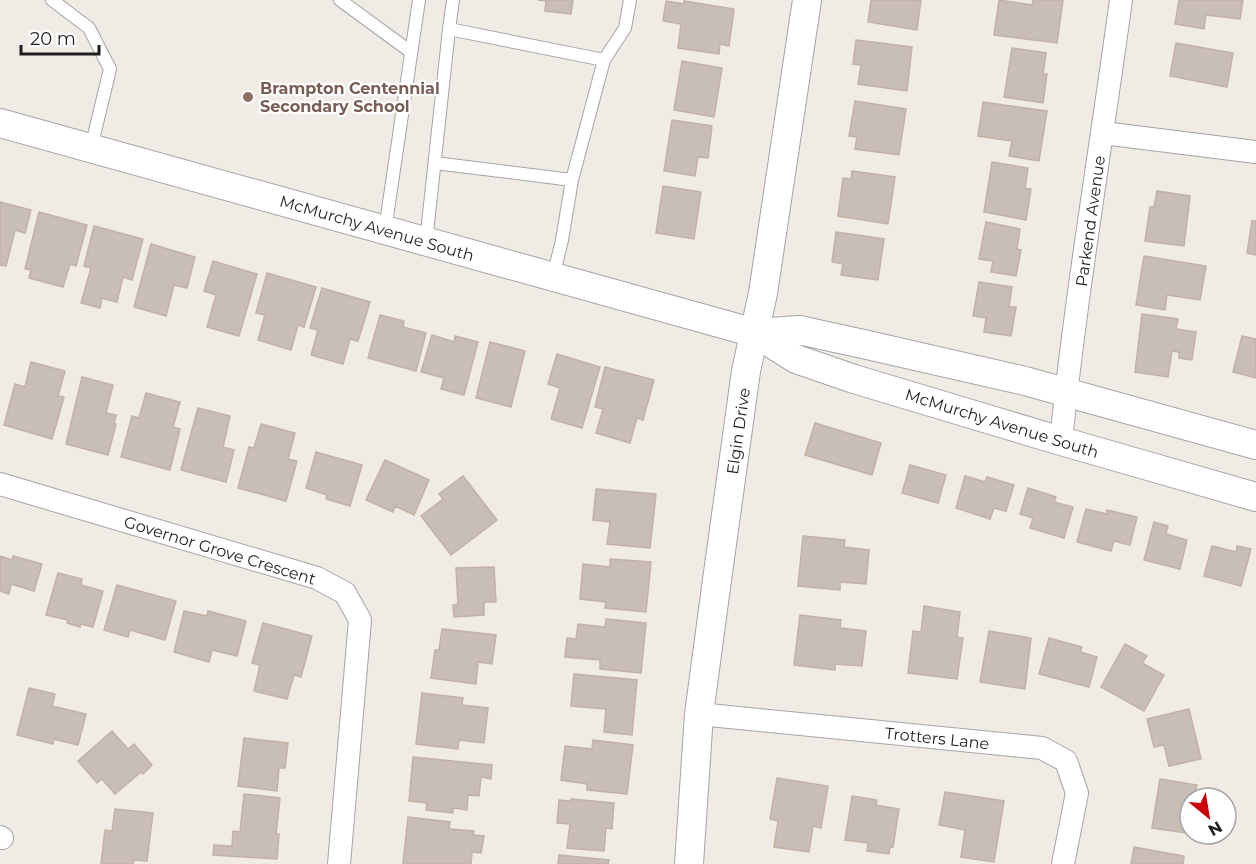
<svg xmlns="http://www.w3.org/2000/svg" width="1256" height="864" font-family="Montserrat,sans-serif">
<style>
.building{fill:#c8bdb7;stroke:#c2b1a5;stroke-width:1.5}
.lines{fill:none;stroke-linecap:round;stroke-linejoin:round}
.service-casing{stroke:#a5a5a5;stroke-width:14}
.minor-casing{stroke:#a5a5a5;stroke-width:24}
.tertiary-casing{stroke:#a5a5a5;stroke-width:30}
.service{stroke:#fff;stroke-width:12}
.minor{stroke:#fff;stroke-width:22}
.tertiary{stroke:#fff;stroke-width:28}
.education-dot{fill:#8d6e63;stroke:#fff;stroke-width:2}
.labels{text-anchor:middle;stroke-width:4.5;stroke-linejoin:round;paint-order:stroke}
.education-label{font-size:16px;font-weight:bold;fill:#785e54;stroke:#fff;text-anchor:start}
.street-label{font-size:16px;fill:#1e1e1e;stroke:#fff}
</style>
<rect width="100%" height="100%" fill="#f0ebe4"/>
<path class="building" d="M538,0H573L571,14L545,11L546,1Z
M871,0H921L917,30L868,22Z
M999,0L1032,5L1033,0H1063L1057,43L994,35Z
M1179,0H1243L1240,19L1206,15L1204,29L1175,24Z
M666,1L684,4V1L734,9L729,46L720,44L719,54L678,48L681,24L663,21Z
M856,40L912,47L907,91L858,84L861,65L853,64Z
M1176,43L1233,53L1227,87L1170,76Z
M1012,48L1046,53L1043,74H1047L1043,103L1004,97Z
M682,61L722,68L714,117L674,110Z
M855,101L906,109L899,155L855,149L857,137L849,136Z
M983,102L1047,111L1039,161L1009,156L1012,141L978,136Z
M672,120L712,126L708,158L698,157L695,176L664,171Z
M992,162L1028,168L1025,188L1031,189L1026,220L984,212Z
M852,171L895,177L888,224L838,216L843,178L851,179Z
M663,186L701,192L694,239L656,233Z
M1157,191L1190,196L1184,246L1145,241L1150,207H1154Z
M0,202L31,210L25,233L15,230L6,266L0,265Z
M39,212L87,225L76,266L70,264L63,287L29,278L31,270L25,269Z
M1252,221H1256V255L1247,253Z
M986,222L1020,229L1017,249L1021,250L1016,276L991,272L993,261L979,259Z
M94,226L143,239L132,280L123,277L117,302L102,298L100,308L81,303L91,268L84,266Z
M836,232L884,239L878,280L841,275L843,264L832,262Z
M151,244L195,257L187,288L174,285L166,316L134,307Z
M1144,256L1206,266L1200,300L1167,295L1165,310L1136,305Z
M213,261L257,274L239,336L207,327L216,295L204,291Z
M267,273L316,287L304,327L298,325L291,350L258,340L265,315L256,313Z
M979,282L1012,287L1009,307H1016L1011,336L984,332L986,318L973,316Z
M322,288L370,302L358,341L350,339L343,364L311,355L318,330L310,328Z
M1142,314L1178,319L1176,329L1196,332L1192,360L1179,358V352L1172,351L1168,377L1135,372Z
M380,315L404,321L403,327L426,333L416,371L368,358Z
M432,335L454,342L455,336L478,342L464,395L441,389L444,378L421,372Z
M1242,336L1256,339V378L1233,372Z
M490,342L525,351L511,407L476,398Z
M557,354L600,367L582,428L551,419L560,388L548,384Z
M31,362L65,371L58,396L64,397L52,439L4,425L15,384L25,387Z
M605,367L654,380L643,420L637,418L630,443L596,433L603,409L595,407Z
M82,377L113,385L106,413L116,415L114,424H116L108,455L66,444Z
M146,393L180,402L173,427L180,429L170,470L121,457L132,416L139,418Z
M198,408L230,416L223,447L234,450L226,482L181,470Z
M815,423L881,443L872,475L805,455Z
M261,424L295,433L288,459L297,461L286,501L238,488L249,447L254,448Z
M316,452L362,465L350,506L326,499L327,495L306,488Z
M385,460L429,480L414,515L395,506L393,512L366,500Z
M910,465L946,475L938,503L902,493Z
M463,476L497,520L451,555L421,516L443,499L439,494Z
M965,476L985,482L987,477L1014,485L1006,511L994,508L990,519L956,508Z
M1028,488L1056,497L1054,502L1073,507L1064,538L1030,528L1033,518L1020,514Z
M596,489L656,494L650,548L607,544L610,522L593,520Z
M1086,509L1107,514V510L1137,517L1130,545L1114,541L1111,551L1077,542Z
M1154,522L1168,526L1166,534L1187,540L1180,569L1144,560Z
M803,536L845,540L844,547L869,550L866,584L840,582V590L798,586Z
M1212,546L1236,552L1237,546L1251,549L1241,586L1204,576Z
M0,556L12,560L13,556L42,564L34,591L11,584L9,594L0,591Z
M610,559L651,562L646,612L605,608L606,602L580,599L583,564L610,567Z
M494,567L496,602H484V615L454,617L453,605L458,604L456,568Z
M58,573L82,579L81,585L103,591L93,627L81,624L80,627L67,623L68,620L46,615Z
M117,585L176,601L165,640L130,630L128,637L104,630Z
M924,606L960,612L957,637L963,638L957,679L908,673L913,631L921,632Z
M184,611L207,616L208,611L246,621L237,656L212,650L209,662L174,652Z
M800,615L841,620L840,628L866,631L862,666L835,664V670L794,665Z
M606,619L646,623L641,673L600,669V660L565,657L567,638L576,639L578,624L605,627Z
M263,623L312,636L301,677L294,675L287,699L254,691L260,665L252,663Z
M442,629L496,635L492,664L478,662L476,684L431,678L435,650H439Z
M989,631L1031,638L1025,689L980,682Z
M1049,638L1082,647L1080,652L1097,657L1089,687L1039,674Z
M1125,644L1147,656L1142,663L1164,675L1144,711L1101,687Z
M574,674L637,680L632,735L604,732L606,709L571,706Z
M29,688L55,694L52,706L86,714L78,745L54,739L53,744L17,735Z
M422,693L463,698L462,705L488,708L484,743L459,740L458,749L416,744Z
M1189,709L1201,759L1169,766L1164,745L1154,747L1147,719Z
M112,731L128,749L134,744L152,765L143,774L141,772L115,794L102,779L97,783L78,761Z
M244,738L288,743L285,768H279L277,791L238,786Z
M593,740L633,745L627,794L587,790V784L561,780L565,746L592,749Z
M413,757L492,765L491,779L481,777L479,796L468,795L467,810L453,808V813L426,810L427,803L409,801Z
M777,778L828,786L821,828L813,826L809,852L774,847L778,821L770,819Z
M1160,779L1197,785L1194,798H1190V831L1186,830V833L1152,828Z
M945,792L1004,801L994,862L961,857L965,830L939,825Z
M244,794L280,798L276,834H279L277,859L213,855L214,845L232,846L233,831L240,832Z
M852,796L877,800L876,805L899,809L893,847H890L889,854L867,851L868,843L845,840Z
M571,799L614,803L612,829L606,828L604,851L567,848L570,824L557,823L559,800L571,801Z
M115,809L153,813L147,861L134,860L133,864H101L105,830L112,831Z
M408,817L450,822L449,829L474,831L473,835L484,836L481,853L472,852L471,864H403Z
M1134,847L1184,856L1183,864H1131Z
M559,855L609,860L608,864H558Z"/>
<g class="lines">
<g class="service-casing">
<path id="service" d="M52,0L89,28L110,69L91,148
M340,0L411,52
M449,29L453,0
M604,60L625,28L630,0
M435,163L572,180L562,240L553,277
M385,230L419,0
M426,242L449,29L604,60L572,180"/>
</g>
<g class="minor-casing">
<path id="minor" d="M1103,133L1256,152
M1061,441C1076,294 1101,147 1121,0
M0,484L317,578L345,593L360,620L339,864
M699,714L1042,748L1066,761L1077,793L1063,864
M0,837L2,838"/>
</g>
<g class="tertiary-casing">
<path id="tertiary" d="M0,123L755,333L799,330L863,344L1025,381L1256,445
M755,333L796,359L854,379L1061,441L1256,497
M689,864L699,714L717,580L746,371L763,293L807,0"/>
</g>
<use href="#service" class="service"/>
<use href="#minor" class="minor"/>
<use href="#tertiary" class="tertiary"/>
</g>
<circle class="education-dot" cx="248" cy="97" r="6"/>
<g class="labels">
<g class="education-label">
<text x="260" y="94">Brampton Centennial<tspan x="260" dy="18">Secondary School</tspan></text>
</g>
<g class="street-label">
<text transform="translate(1090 221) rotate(-82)" y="6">Parkend Avenue</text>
<text transform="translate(377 228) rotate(16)" y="6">McMurchy Avenue South</text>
<text transform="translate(1002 423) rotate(17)" y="6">McMurchy Avenue South</text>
<text transform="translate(738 431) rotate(-82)" y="6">Elgin Drive</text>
<text transform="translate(220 550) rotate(17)" y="6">Governor Grove Crescent</text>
<text transform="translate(937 738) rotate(6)" y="6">Trotters Lane</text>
</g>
</g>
<g transform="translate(1208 816) rotate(150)"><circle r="28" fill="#ffffff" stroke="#a5a5a5" stroke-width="1.5"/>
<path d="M0-4.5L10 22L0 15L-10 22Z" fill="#cc0009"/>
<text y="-9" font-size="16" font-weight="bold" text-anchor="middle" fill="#1e1e1e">N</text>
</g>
<path d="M21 45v9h78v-9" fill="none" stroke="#1e1e1e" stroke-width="3"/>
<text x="30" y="45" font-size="18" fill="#1e1e1e" stroke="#ffffff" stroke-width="4.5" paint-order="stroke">20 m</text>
</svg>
